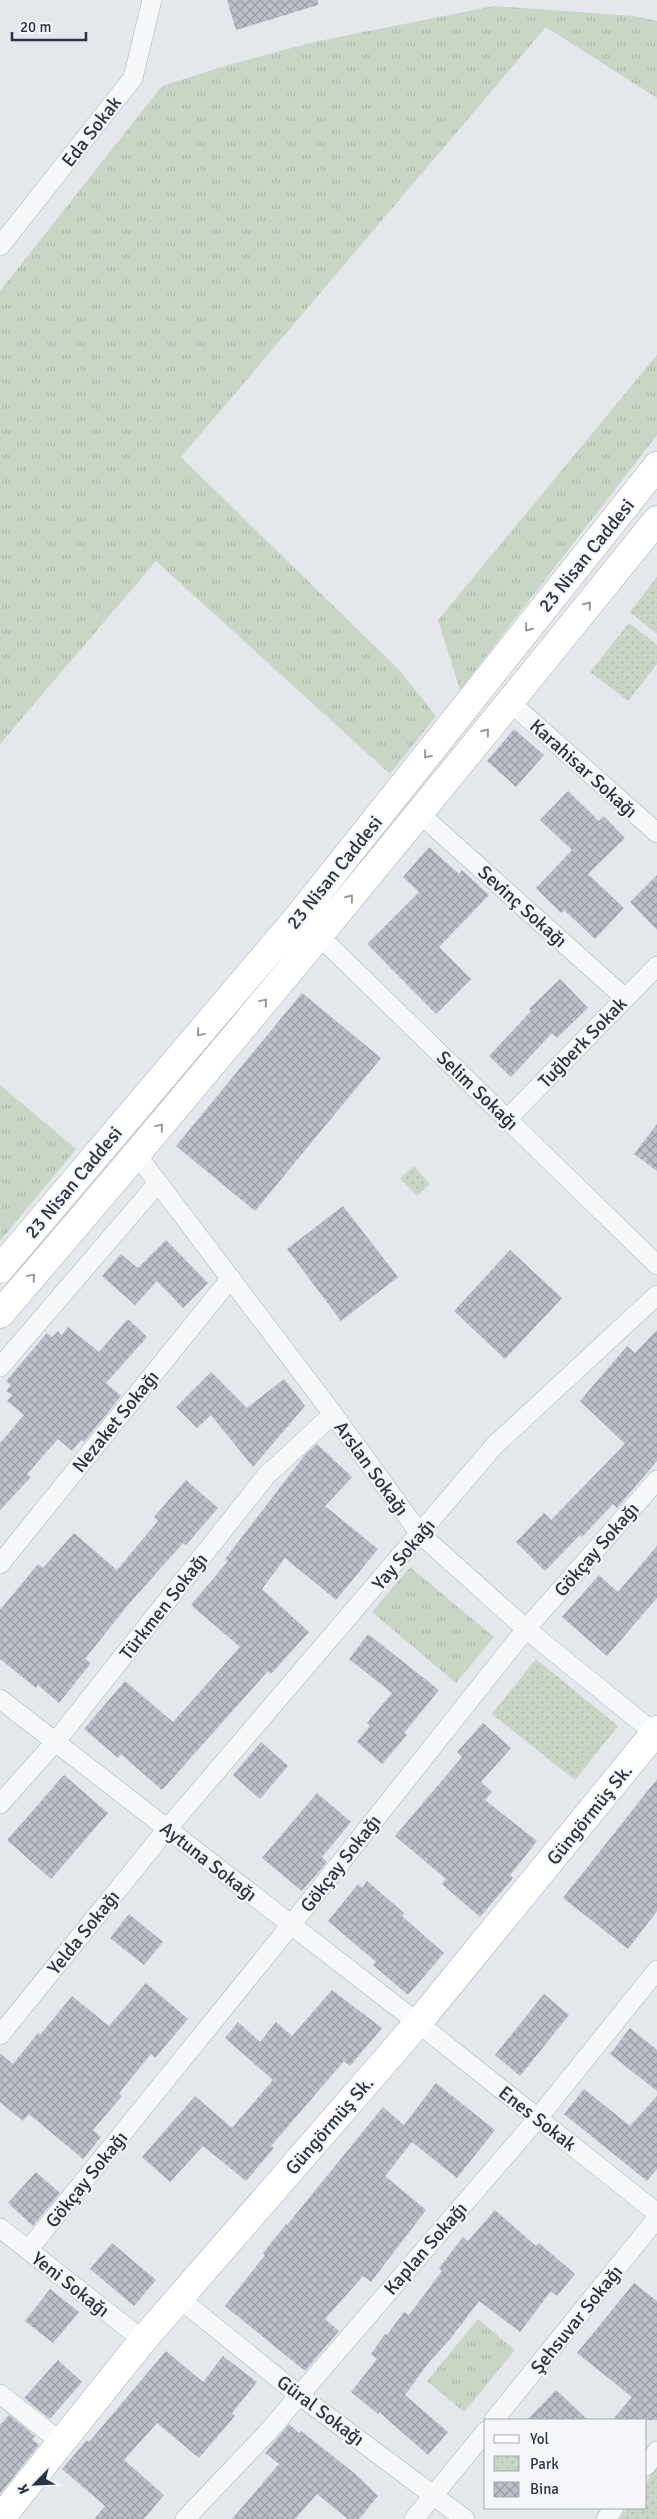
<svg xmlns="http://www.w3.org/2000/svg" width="657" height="2519" font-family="Signika,sans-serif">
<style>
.grass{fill:url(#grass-tufts)}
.park{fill:url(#park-dots)}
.building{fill:url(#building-cross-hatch)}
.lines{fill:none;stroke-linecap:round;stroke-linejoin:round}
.street-casing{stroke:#a9aeb7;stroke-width:20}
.secondary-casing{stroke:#a9aeb7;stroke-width:29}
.street{stroke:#f7f8fa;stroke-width:19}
.secondary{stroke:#fff;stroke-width:28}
.oneway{stroke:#959aa2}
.labels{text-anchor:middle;stroke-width:4.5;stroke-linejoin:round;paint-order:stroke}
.street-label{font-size:19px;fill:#2b3445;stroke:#f4f6f9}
</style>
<defs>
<pattern id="grass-tufts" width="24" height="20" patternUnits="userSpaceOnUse" patternTransform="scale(1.25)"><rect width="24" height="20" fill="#c9d6c5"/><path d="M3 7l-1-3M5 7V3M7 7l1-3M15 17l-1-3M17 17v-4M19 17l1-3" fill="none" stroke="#adb8ab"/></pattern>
<pattern id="park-dots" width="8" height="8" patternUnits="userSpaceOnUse" patternTransform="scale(1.25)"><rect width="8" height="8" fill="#c9d6c5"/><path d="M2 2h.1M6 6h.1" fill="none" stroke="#adb8ab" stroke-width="1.8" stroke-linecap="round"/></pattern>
<pattern id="building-cross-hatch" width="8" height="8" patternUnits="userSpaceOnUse" patternTransform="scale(1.25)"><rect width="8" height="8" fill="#bbc0ca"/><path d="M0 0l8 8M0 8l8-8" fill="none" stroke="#989da6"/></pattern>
</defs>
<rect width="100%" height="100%" fill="#e4e7ec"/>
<path class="grass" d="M494,6L634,16L657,21V98L546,27L181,457L400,671L436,716L390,774L156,561L0,744V291L162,86L228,65L314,42Z
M657,355V435L460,690L438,620Z
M0,1085L76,1149L0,1241Z
M410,1567L494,1637L456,1683L372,1612Z
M478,2319L515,2350L464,2412L427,2381Z"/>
<path class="park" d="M657,577V634L630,612Z
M629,623L657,645V664L628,701L590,672Z
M414,1166L430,1184L417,1196L400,1178Z
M536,1659L618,1726L575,1780L492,1714Z
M657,2466V2519H619L627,2508H646V2482Z"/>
<path class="building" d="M227,0H318V5L236,30Z
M514,729L544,755L516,787L487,761Z
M568,791L599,821L604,816L625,838L588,874L624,908L595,939L564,910L561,913L536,888L572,850L540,820Z
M429,847L459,874L462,870L489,895L439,947L471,979L436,1014L367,944L419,892L403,877Z
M657,875V930L630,902Z
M560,979L588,1008L557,1038L552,1033L511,1077L489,1056L531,1011L529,1009Z
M302,993L381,1058L255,1211L176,1146Z
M657,1124V1171L634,1154Z
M343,1206L398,1277L341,1321L287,1249Z
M166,1240L208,1283L183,1308L157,1281L135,1305L102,1276L121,1254L138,1268Z
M510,1250L562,1298L505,1359L454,1311Z
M128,1319L147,1337L106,1383L121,1396L84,1442L81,1440L72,1451L58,1439L27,1474L31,1477L0,1510V1443L24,1415L7,1401L12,1395L6,1391L11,1385L6,1381L47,1333L52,1337L58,1331L62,1335L68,1327L99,1352Z
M657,1330V1461L617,1508L613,1504L582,1537L580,1535L545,1571L516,1542L544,1513L551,1520L625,1444L580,1401L627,1346L635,1353Z
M211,1372L247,1408L284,1379L305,1406L253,1467L211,1415L197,1428L176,1407Z
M317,1444L352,1477L325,1506L378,1549L336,1600L285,1558L262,1589L309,1632L271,1674L268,1671L162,1790L121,1754L118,1758L84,1729L125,1681L173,1722L240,1647L191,1605L228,1561L225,1559L305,1455Z
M186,1480L218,1508L186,1545L183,1543L127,1606L85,1659L91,1663L59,1703L38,1685L36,1688L0,1659V1610L38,1564L43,1568L74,1533L117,1570L158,1521L154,1517Z
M657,1546V1598L607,1656L562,1617L599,1575L618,1592Z
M368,1634L439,1690L404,1733L407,1735L382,1764L357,1742L370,1726L367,1723L392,1693L349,1659Z
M483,1723L511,1748L481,1782L492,1792L485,1800L537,1841L510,1875L513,1878L480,1917L442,1884L446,1879L395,1836L462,1757L457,1752Z
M261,1742L288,1766L260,1799L233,1775Z
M64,1775L108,1813L51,1879L7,1840Z
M657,1779V1911L628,1949L563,1898Z
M317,1793L351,1822L322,1857L327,1862L302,1891L262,1858Z
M367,1881L404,1913L402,1916L444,1953L408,1995L373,1965L376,1962L328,1921L358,1884L362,1888Z
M129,1914L163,1942L144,1965L110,1938Z
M146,1983L188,2019L155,2058L151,2054L119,2093L122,2096L93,2130L101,2137L83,2159L29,2114L23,2121L0,2102V2053L13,2064L38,2033L40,2035L72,1996L109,2026Z
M332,1990L382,2028L350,2066L344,2061L271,2146L274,2148L246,2181L203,2146L170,2182L142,2157L195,2096L232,2128L273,2080L225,2038L238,2022L260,2042L276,2022L292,2036Z
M544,1994L569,2015L520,2076L495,2055Z
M630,2028L657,2050V2091L610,2054Z
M436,2083L495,2130L457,2178L412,2142L385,2176L426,2210L371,2282L363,2276L325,2319L339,2331L305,2371L225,2306L265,2255L263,2253L286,2224L287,2225L383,2107L404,2125Z
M584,2089L630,2126L657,2096V2169L647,2181L564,2114Z
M36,2172L60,2193L33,2226L8,2203Z
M495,2210L536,2246L539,2243L575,2274L557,2296L551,2291L520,2332L479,2301L451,2338L429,2362L405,2395L448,2432L428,2455L379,2412L378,2414L351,2392L377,2359L371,2354L385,2334L387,2335L404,2312L409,2315L442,2271L439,2268L463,2237L468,2241Z
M112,2243L156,2280L134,2306L90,2269Z
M634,2283L657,2301V2420H612L632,2397L577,2353Z
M50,2289L79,2312L53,2343L25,2321Z
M166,2351L203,2382L223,2356L257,2382L232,2413L235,2416L199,2458L157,2423L124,2460L164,2495L144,2519H94L105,2506L62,2469L87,2440L89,2442Z
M58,2360L82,2382L50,2419L24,2398Z
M556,2390L588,2420H527Z
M9,2415L35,2436L32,2439L39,2445L0,2494V2425Z
M289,2424L299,2433L301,2431L353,2472L378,2496L359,2519H348L317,2494L295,2519H232L279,2464L265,2453Z"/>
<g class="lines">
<g class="street-casing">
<path id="street" d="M0,246L133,78L152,0
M510,702L657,833
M420,814L625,998
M310,927L657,1265
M507,1119L657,966
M137,1155L333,1414L420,1534L526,1629L657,1735
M0,1367L158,1183
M0,1564L231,1278
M0,1699L418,2023L657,2213
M0,1804L56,1741L266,1476L333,1414
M0,2035L167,1829L495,1445L657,1295
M0,2228L143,2340
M28,2250L291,1925L526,1629L657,1480
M180,2299L299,2395L465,2519
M0,2394L62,2443
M494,2420L657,2218
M646,2466L657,2451
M185,2519L266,2434L538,2118L657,1970
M414,2519L486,2431
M606,2519L614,2508"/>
</g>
<g class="secondary-casing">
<path id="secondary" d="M0,1269L299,916L657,466
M0,1314C224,1054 441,788 657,520
M0,2519L143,2340L418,2023L657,1730"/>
</g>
<use href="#street" class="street"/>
<use href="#secondary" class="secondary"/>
</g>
<defs><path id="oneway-chevron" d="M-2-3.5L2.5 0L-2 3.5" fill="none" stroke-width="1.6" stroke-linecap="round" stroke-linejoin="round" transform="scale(1.25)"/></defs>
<g class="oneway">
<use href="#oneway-chevron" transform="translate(588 605) rotate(-51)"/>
<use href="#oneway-chevron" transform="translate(528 628) rotate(129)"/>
<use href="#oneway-chevron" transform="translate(486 732) rotate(-51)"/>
<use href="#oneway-chevron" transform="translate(427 755) rotate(129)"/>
<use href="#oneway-chevron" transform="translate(350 898) rotate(-51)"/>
<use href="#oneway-chevron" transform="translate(264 1002) rotate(-50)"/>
<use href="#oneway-chevron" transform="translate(200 1033) rotate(130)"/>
<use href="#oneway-chevron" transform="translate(160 1127) rotate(-50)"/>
<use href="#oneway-chevron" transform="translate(32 1277) rotate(-49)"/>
</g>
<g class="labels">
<g class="street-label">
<text transform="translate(91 131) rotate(-52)" y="7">Eda Sokak</text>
<text transform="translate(586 555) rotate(-51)" y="7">23 Nisan Caddesi</text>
<text transform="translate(584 768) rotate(42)" y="7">Karahisar Sokağı</text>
<text transform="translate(334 872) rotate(-51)" y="7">23 Nisan Caddesi</text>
<text transform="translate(523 906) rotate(42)" y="7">Sevinç Sokağı</text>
<text transform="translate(582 1042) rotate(-46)" y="7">Tuğberk Sokak</text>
<text transform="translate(478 1090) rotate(44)" y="7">Selim Sokağı</text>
<text transform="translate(73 1182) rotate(-50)" y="7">23 Nisan Caddesi</text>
<text transform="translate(115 1421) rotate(-51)" y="7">Nezaket Sokağı</text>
<text transform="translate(372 1468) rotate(54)" y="7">Arslan Sokağı</text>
<text transform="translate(596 1549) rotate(-49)" y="7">Gökçay Sokağı</text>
<text transform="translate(403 1554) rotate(-50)" y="7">Yay Sokağı</text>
<text transform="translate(163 1606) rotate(-52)" y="7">Türkmen Sokağı</text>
<text transform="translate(589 1814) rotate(-51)" y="7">Güngörmüş Sk.</text>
<text transform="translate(209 1861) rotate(38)" y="7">Aytuna Sokağı</text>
<text transform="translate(340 1863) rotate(-52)" y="7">Gökçay Sokağı</text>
<text transform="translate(83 1932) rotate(-51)" y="7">Yelda Sokağı</text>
<text transform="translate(538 2118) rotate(38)" y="7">Enes Sokak</text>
<text transform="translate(329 2125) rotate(-49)" y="7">Güngörmüş Sk.</text>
<text transform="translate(86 2179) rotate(-51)" y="7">Gökçay Sokağı</text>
<text transform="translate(425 2248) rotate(-49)" y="7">Kaplan Sokağı</text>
<text transform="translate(71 2284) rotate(38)" y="7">Yeni Sokağı</text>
<text transform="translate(576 2319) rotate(-51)" y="7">Şehsuvar Sokağı</text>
<text transform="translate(321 2410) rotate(37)" y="7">Güral Sokağı</text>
</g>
</g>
<rect x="484" y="2419" width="162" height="90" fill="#f4f6f9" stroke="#a4a8b1"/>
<rect x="494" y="2435" width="25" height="8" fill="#ffffff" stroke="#a4a8b1"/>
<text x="530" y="2444" font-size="15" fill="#2b3445">Yol</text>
<rect x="494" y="2456" width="25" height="15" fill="url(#park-dots)" stroke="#a4a8b1"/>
<text x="530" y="2469" font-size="15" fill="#2b3445">Park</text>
<rect x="494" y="2482" width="25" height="15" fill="url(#building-cross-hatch)" stroke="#a4a8b1"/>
<text x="530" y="2494" font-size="15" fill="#2b3445">Bina</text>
<g transform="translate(35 2484) rotate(246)" stroke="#f4f6f9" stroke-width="4" paint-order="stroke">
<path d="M0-4L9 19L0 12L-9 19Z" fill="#2b3445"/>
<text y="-8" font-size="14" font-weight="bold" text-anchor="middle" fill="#2b3445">K</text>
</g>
<path d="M12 32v8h74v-8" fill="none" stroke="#2b3445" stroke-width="2.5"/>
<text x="20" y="32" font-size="15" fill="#2b3445" stroke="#f4f6f9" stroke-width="4" paint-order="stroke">20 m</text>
</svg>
